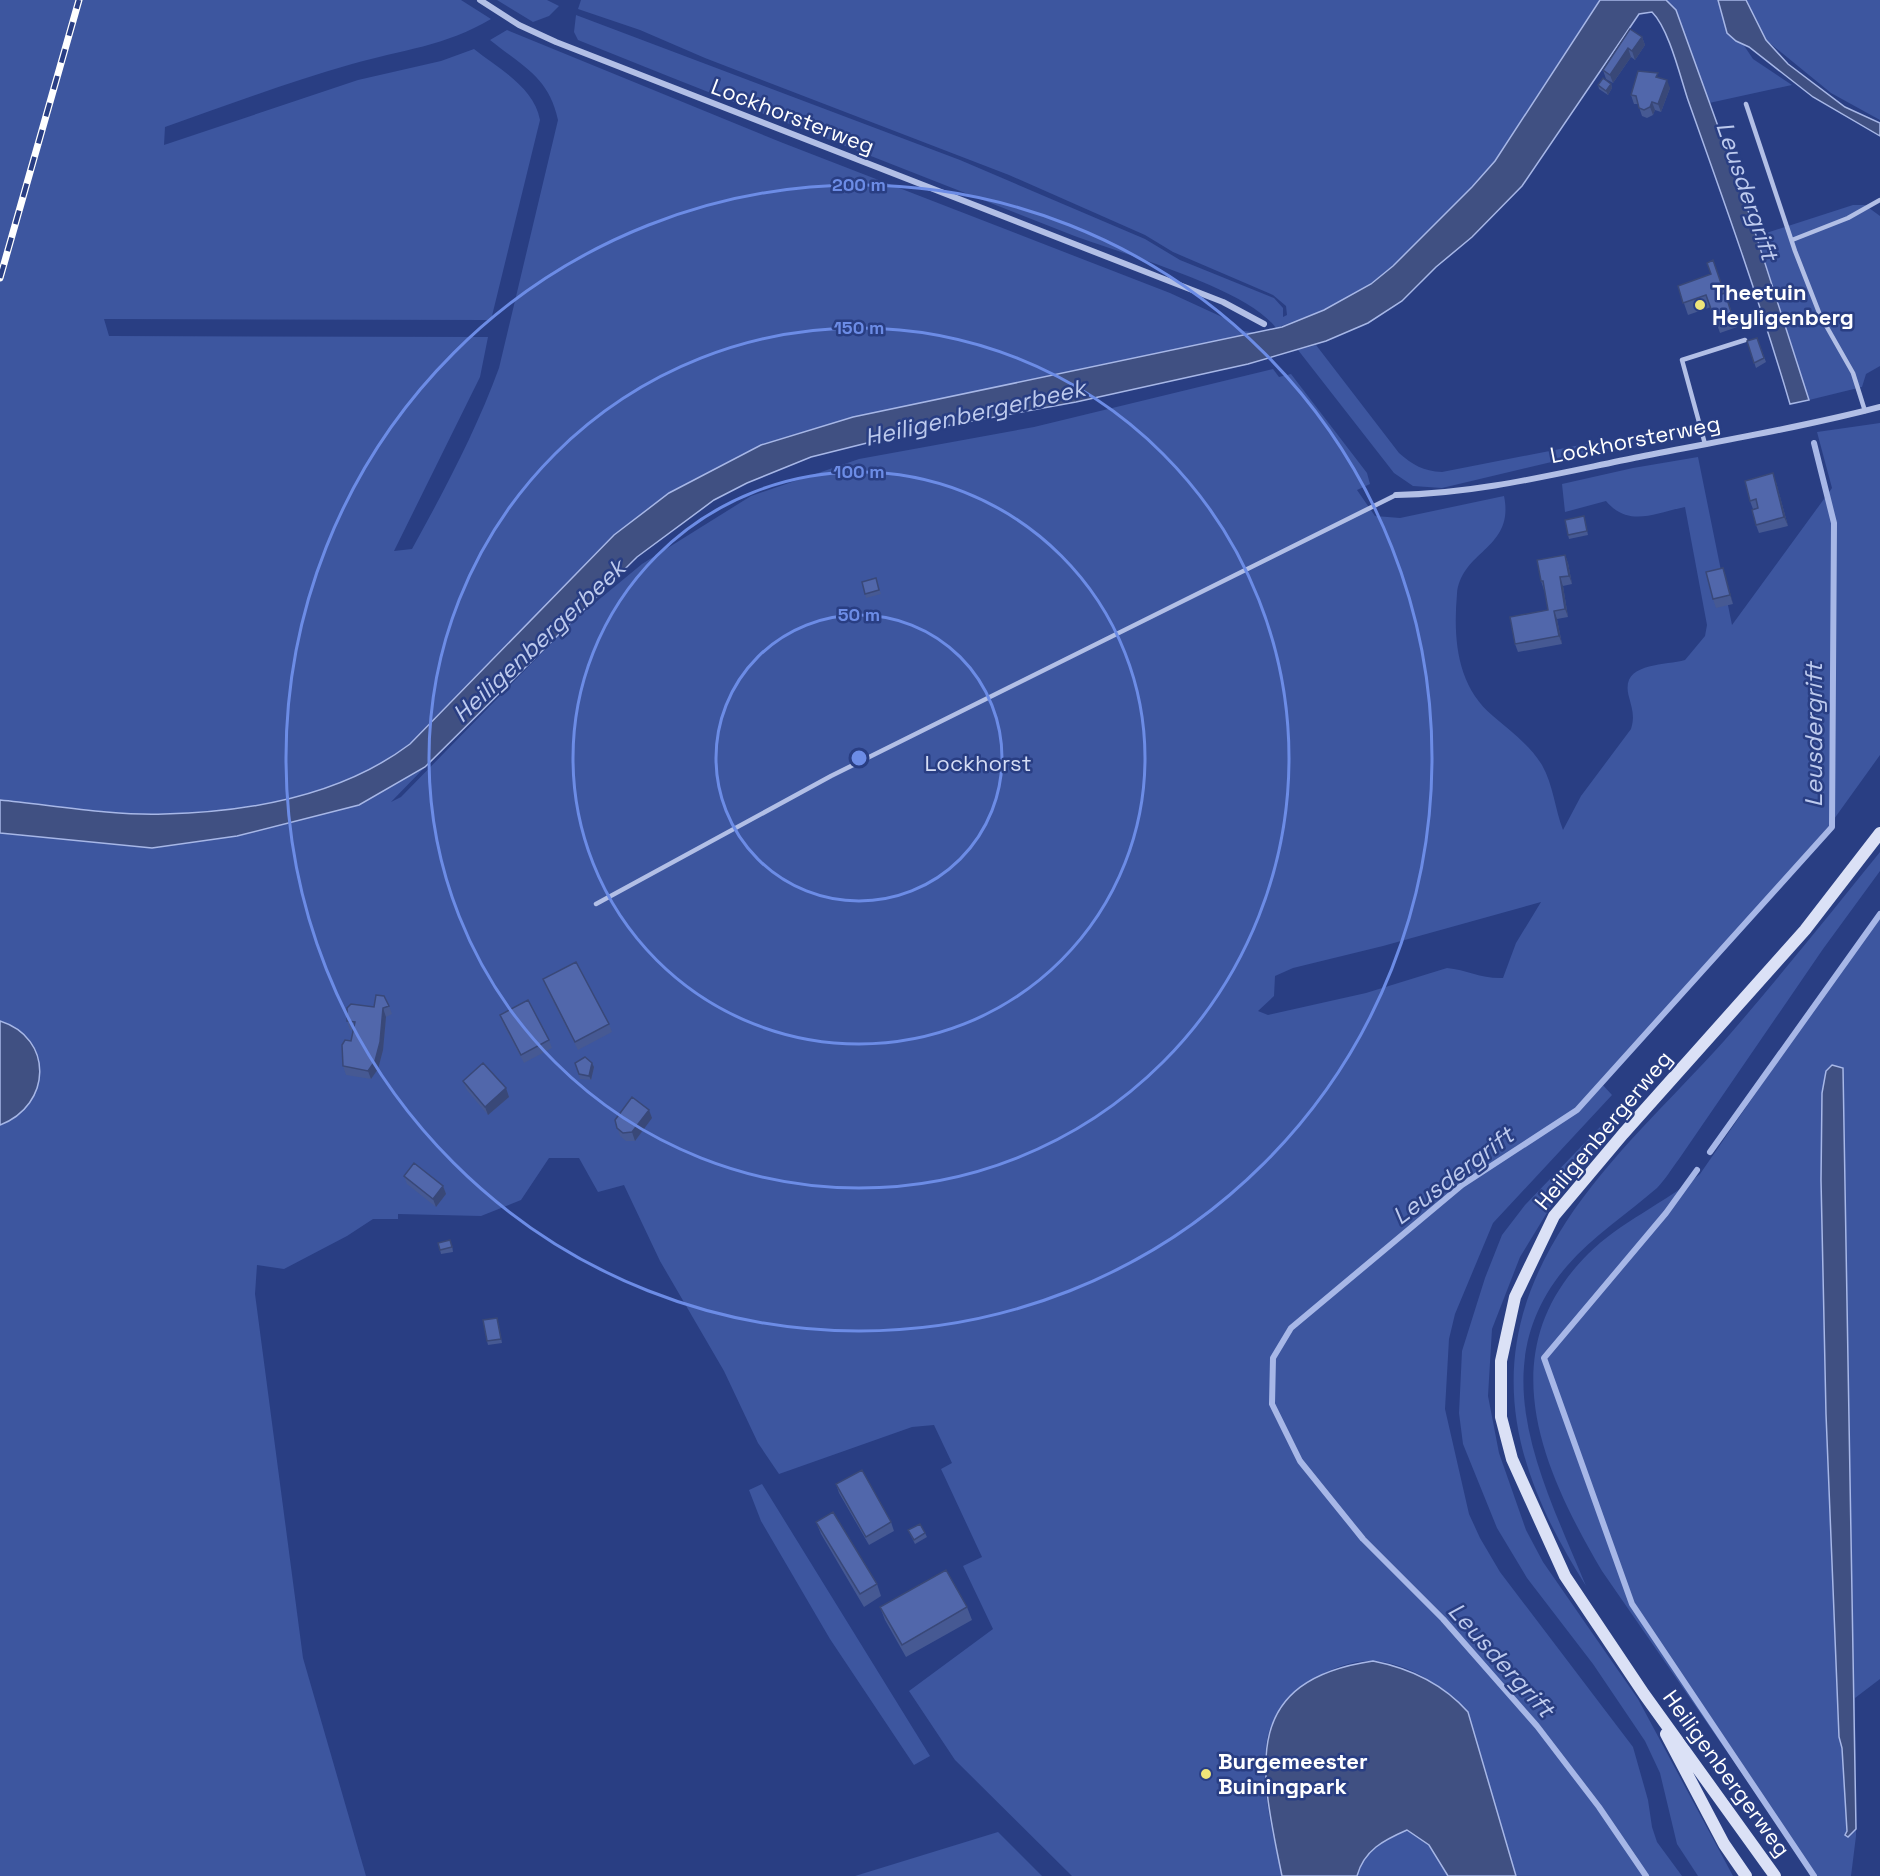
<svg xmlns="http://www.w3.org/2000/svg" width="1880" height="1876" font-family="'Space Grotesk',sans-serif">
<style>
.green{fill:#3d569f;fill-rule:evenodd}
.water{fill:#405082;stroke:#a7b7e7;stroke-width:1.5}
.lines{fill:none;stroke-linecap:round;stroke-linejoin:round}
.stream{stroke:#a7b7e7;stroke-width:6}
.service{stroke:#b2bfe6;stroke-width:4.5}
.minor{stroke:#b2bfe6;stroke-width:6}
.secondary{stroke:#dbe1f6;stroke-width:12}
.rail-casing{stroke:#fff;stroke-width:7}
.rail{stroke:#293e83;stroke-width:4.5;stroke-dasharray:14;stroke-linecap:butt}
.wall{fill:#465993}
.shaded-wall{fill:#394878}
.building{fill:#5167ab;stroke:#394878;stroke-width:1.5}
.ring{fill:none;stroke:#6c8ce6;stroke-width:3}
.poi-dot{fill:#eee479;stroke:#293e83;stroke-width:2}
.labels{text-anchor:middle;stroke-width:5;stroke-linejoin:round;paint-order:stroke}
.street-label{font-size:22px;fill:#fff;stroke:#293e83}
.poi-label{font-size:22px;font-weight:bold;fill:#fff;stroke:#293e83;text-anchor:start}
.park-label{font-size:22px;fill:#d5ddf5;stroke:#293e83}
.water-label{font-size:24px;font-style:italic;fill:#bdcaee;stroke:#293e83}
.centre{fill:#6c8ce6;stroke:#293e83;stroke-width:3}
.ring-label{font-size:18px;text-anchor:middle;font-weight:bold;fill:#6c8ce6;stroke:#293e83;stroke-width:5;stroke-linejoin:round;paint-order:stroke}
</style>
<rect width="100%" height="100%" fill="#293e83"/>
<path class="green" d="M0,0H461L491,19C446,46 401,50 352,64C289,82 227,105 165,127L164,145L358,80L441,61L474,49C499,69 534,87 540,120L491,320L104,319L109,336L488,337L480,377L394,551L412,549C444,491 476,431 499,368L558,120C549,77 522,66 490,40L507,30L783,143L1170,293L1233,322L1238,330L1257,333L853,417L761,445L669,493L614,535L410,744C341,796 249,812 164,814C114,816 51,805 0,800Z
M497,0H547L559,6L549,16L533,22Z
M581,0H1600L1495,161L1472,187L1393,266L1371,284L1324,310L1276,328C1247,288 1122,254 1072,235C907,170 742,106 578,40L574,32L576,15L960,160L1145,239L1180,260L1274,298L1283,308V317L1287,315L1286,306L1273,295L1173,252L1145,235L1009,175L705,58L640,30L578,9Z
M1666,0H1719L1723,14L1753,59L1792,85L1709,103L1676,10Z
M1746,0H1880V120L1831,93L1766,40Z
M1853,205H1865L1880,216V366L1866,374L1862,387L1809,400L1757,236Z
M1316,345L1399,453C1413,465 1423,471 1442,472L1606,440L1632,443L1442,488L1413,486L1394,473L1298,350Z
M1273,369L1279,377L1291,374L1367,473L1370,484L1357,490L1375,516L1400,518L1504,496C1515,549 1461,550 1457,594C1453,639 1457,686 1493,716C1510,731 1529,744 1542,765C1553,784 1555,809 1563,830L1581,796L1631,729C1635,716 1632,709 1629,697C1619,662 1664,666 1685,660L1705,636L1707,625L1685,507C1655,513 1629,528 1606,501L1565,512L1562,484L1633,468L1698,457L1732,625L1832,488L1817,432L1880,423V755L1829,826L1601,1083L1612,1095L1493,1223L1455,1314L1449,1339L1445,1409L1469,1514L1480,1538L1500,1572L1633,1747L1648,1800L1652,1827L1657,1842L1682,1876H1516L1468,1712C1445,1687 1407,1662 1373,1661C1329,1660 1274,1697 1267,1740C1259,1785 1273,1833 1282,1876H1072L955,1760L909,1691L993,1629L963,1566L982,1557L941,1469L952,1463L934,1425L912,1427L779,1474L758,1443L724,1371L660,1261L624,1185L598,1192L579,1158H549L521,1200L481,1216L398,1214V1219H373L347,1236L284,1269L257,1265L255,1294L303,1658L366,1876H0V833L182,844L237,836L359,805L425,767L391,802L401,797L573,621L642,564L751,496L859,459L1034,427ZM1541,902L1516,943L1503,978C1482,979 1467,970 1447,968L1366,993L1268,1015L1258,1011L1274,996L1275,976L1293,968L1383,946Z
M1880,852V871L1823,949L1679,1159C1672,1168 1665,1180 1657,1188C1627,1214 1593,1236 1567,1266C1480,1367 1543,1481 1586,1586C1508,1463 1481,1352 1566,1222C1610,1155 1671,1100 1724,1041C1778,979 1829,915 1880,852Z
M1880,913V1679L1855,1698L1856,1836L1851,1876H1813L1602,1571C1542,1469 1490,1352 1588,1254C1620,1222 1665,1203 1700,1174Z
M1625,1101L1629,1107L1565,1183L1520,1257L1492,1329L1488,1396L1499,1453L1526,1530L1543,1562L1638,1699L1733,1876H1698L1677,1844L1660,1773L1645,1741L1593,1664L1527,1578L1497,1528L1463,1444L1459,1413L1462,1351L1485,1278L1502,1235L1525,1205Z
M762,1484L930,1756L914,1765L830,1639L761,1521L749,1490Z
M1407,1830L1429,1845L1448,1876H1357C1364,1850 1384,1840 1407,1830Z
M998,1832L1042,1876H855Z"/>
<path class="water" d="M1600,0H1666L1676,10L1745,201L1809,400L1790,404C1760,302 1724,201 1688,100C1680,76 1669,29 1652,12L1639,14L1522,186L1472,237L1436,267L1402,301L1368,323L1326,341L1248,364L1076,402L907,433L811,457L747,483L714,500L637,557L425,767L359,805L237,836L152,848L0,833V800C51,805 114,816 164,814C249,812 341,796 410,744L614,535L669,493L761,445L853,417L1282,327L1324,310L1371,284L1393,266L1472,187L1495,161Z
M1718,0H1746L1766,40L1788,64L1845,107L1880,123V136L1813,97L1749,47L1736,41L1727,33Z
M0,1021C54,1038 52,1105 0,1125Z
M1832,1065L1843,1068L1856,1829L1848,1837L1845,1835L1847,1831L1842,1748L1839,1737L1826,1414L1821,1180L1822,1093L1826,1071Z
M1373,1661C1409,1668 1443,1684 1468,1712L1516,1876H1448L1429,1845L1407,1830C1384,1840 1364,1850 1357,1876H1282C1261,1773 1237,1681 1373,1661Z"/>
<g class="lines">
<path class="stream" d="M1710,1152L1880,914
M1697,1170L1666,1213L1544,1358L1632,1604L1814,1876
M1646,1876L1599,1807L1537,1726L1443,1619L1363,1539L1300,1461L1272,1404L1273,1358L1291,1328L1462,1185L1577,1110L1832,827L1834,523L1814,443"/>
<path class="service" d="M1746,104L1795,251L1820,315L1853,373L1865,411
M1792,240L1848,218L1880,200
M1705,444L1682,360L1745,340
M596,904L831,776L1396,495"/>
<path class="minor" d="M480,0L519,25L556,42L1223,302L1264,324
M1396,495C1477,494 1559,473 1639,457C1719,441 1800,428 1880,407"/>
<path class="secondary" d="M1666,1734L1724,1844L1746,1876
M1775,1876L1644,1694L1565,1576L1512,1459L1501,1417V1361L1515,1297L1554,1216L1623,1134L1805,930L1880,833"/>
<g class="rail-casing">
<path id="rail" d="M0,278L79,0"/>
</g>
<use href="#rail" class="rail"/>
</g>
<path class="wall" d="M1642,37L1645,45L1635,60L1631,57L1613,83L1606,79L1603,70Z
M1659,78L1670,88L1661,112L1655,110L1653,115L1647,118L1642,116L1638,104H1634L1631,95Z
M1611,84L1612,88L1608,95L1599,89L1598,85Z
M1713,260L1737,327L1720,333L1711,307L1688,315L1678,286L1711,274Z
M1757,338L1766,362L1756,368L1747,341Z
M1776,482L1788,526L1759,533L1756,525L1758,508L1753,509L1750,501Z
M1585,521L1588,535L1569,539L1568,535Z
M1565,555L1568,563L1572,584L1563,586L1568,617L1557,619L1562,644L1518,652L1515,644L1548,610L1545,590H1544L1541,581Z
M1723,568L1733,604L1716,608L1713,599Z
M876,578L881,594L866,598L865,594Z
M543,979L609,1024L612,1032L578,1050L546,988Z
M389,1006L392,1014L386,1017L383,1050L378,1069L371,1079L346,1075L343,1066L353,1030H350L347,1021L374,1007Z
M500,1015L549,1040L552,1048L524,1063L503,1024Z
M575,1063H592L594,1067L591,1080L580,1079Z
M463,1081L506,1088L509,1097L488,1115L466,1089Z
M652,1118L635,1141H626L620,1136L615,1120Z
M404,1176L443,1186L446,1194L436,1207L407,1184Z
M452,1245L453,1252L441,1254L440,1250Z
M498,1322L502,1343L488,1345L487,1341Z
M836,1484L891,1522L894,1531L869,1545L839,1493Z
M816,1522L877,1584L881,1596L864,1607L821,1534Z
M908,1530L925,1533L927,1537L915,1544Z
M880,1607H967L972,1620L906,1657L885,1620Z"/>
<path class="shaded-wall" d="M1642,37L1645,45L1635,60L1632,51Z
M1628,48L1631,57L1613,83L1610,75Z
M1667,80L1670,88L1661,112L1658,104Z
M1611,84L1612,88L1608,95L1606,91Z
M1652,102L1655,110L1653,115L1650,107Z
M1773,473L1776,482L1788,526L1784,517Z
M1565,555L1568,563L1572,584L1569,576Z
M1723,568L1726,576L1733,604L1730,595Z
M1560,577L1563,586L1568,617L1565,609Z
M1554,611L1557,619L1562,644L1559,636Z
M383,1008L386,1017L383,1050L378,1069L371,1079L368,1071Z
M592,1063L594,1067L591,1080L589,1076Z
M506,1088L509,1097L488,1115L485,1107Z
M649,1110L652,1118L635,1141L632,1132Z
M443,1186L446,1194L436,1207L433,1199Z"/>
<path class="building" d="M1630,29L1642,37L1632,51L1628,48L1610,75L1603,70Z
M1638,71L1658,73L1656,77L1667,80L1658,104L1652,102L1650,107L1644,110L1639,108L1636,96L1631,95Z
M1603,78L1611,84L1606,91L1598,85Z
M1713,260L1723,289L1718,291L1719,295L1725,293L1732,315L1715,320L1706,295L1683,303L1678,286L1711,274L1707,263Z
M1757,338L1764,358L1754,363L1747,341Z
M1773,473L1784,517L1756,525L1752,510L1758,508L1756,499L1750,501L1745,481Z
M1584,516L1587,531L1568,535L1565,520Z
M1565,555L1569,576L1560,577L1565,609L1554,611L1559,636L1515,644L1510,617L1548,610L1543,581H1541L1537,560Z
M1723,568L1730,595L1713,599L1706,572Z
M876,578L879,590L865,594L862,582Z
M576,962L609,1024L575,1042L543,979Z
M376,995L384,996L389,1006L383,1008L380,1042L375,1061L368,1071L343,1066L342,1045L345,1040L351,1041L355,1022L347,1021V1008L351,1004L374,1007Z
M528,1000L549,1040L521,1055L500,1015Z
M585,1057L592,1063L589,1076L579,1074L575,1063Z
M483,1063L506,1088L485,1107L463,1081Z
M632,1097L649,1110L632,1132L623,1133L617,1128L615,1120Z
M414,1163L443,1186L433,1199L404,1176Z
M450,1240L452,1247L440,1250L438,1243Z
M497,1318L501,1339L487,1341L483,1320Z
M862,1470L891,1522L866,1537L836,1484Z
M833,1512L877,1584L860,1594L816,1522Z
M920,1524L925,1533L914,1540L908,1530Z
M946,1570L967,1607L902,1645L880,1607Z"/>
<g class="ring">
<circle cx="859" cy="758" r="143"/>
<circle cx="859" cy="758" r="286"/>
<circle cx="859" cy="758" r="430"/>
<circle cx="859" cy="758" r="573"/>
</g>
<g class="poi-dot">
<circle cx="1700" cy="305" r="6"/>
<circle cx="1206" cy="1774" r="6"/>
</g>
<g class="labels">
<g class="street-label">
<text transform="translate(793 116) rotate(21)" y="8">Lockhorsterweg</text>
<text transform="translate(1635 439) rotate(-11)" y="8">Lockhorsterweg</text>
<text transform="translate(1603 1130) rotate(-50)" y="8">Heiligenbergerweg</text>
<text transform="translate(1727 1773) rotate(54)" y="8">Heiligenbergerweg</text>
</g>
<g class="poi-label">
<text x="1712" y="300">Theetuin<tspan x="1712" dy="25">Heyligenberg</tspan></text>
<text x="1218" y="1769">Burgemeester<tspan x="1218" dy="25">Buiningpark</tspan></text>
</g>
<g class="park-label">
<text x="978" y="771">Lockhorst</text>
</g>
<g class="water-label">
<text transform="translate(1747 191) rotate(71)" y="8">Leusdergrift</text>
<text transform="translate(975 413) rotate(-13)" y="8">Heiligenbergerbeek</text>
<text transform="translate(539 641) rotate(-43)" y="8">Heiligenbergerbeek</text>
<text transform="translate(1814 735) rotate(-90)" y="8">Leusdergrift</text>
<text transform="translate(1453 1176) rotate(-37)" y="8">Leusdergrift</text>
<text transform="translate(1501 1660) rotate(48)" y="8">Leusdergrift</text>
</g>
</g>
<circle cx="859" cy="758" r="9" class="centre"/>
<g class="ring-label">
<text x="859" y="191">200 m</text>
<text x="859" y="334">150 m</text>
<text x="859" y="478">100 m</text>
<text x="859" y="621">50 m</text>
</g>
</svg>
